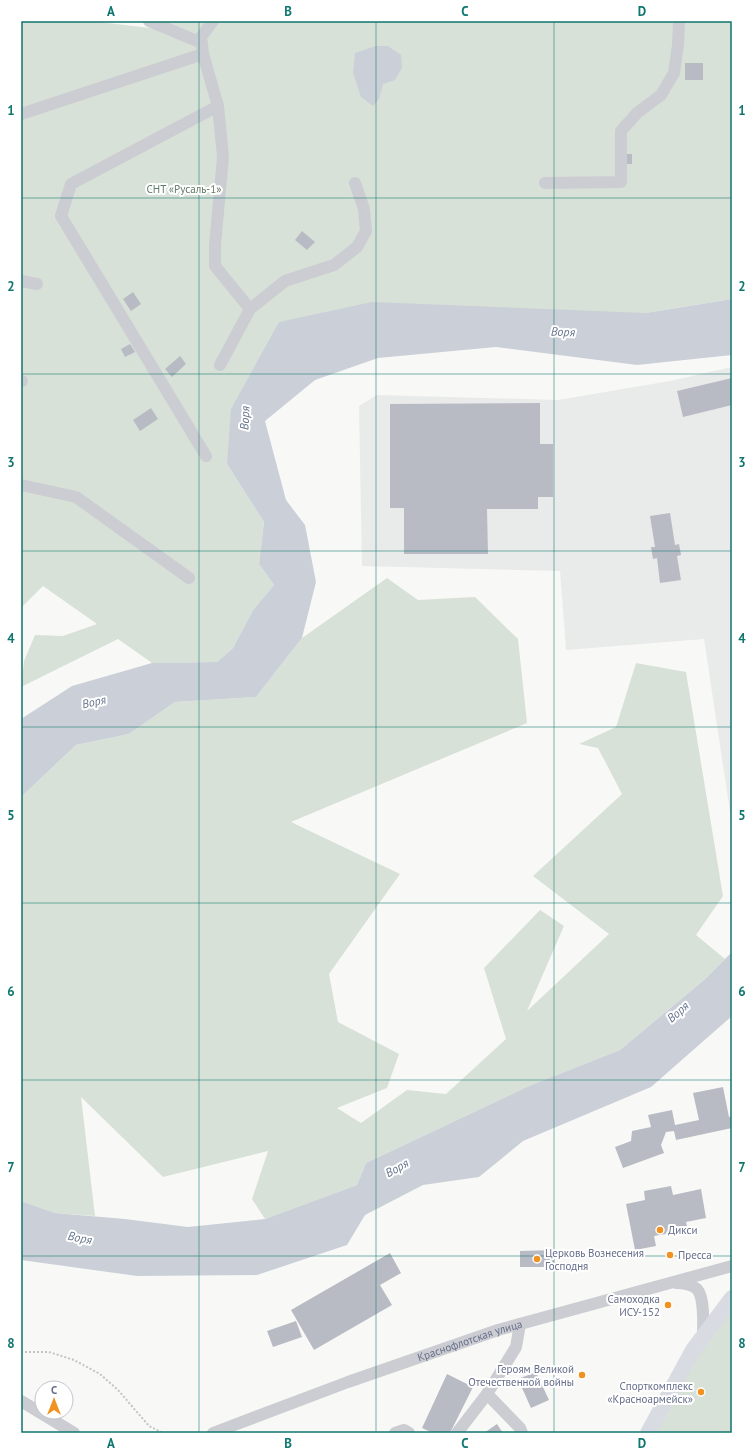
<svg xmlns="http://www.w3.org/2000/svg" width="753" height="1454" font-family="'PT Sans',sans-serif">
<style>
.built{fill:#e9eaea}
.green{fill:#d8e1d7}
.water{fill:#cbcfd8}
.building{fill:#b8bbc4}
.lines{fill:none;stroke-linecap:round;stroke-linejoin:round}
.path{stroke:#c2c3c7;stroke-width:2;stroke-dasharray:2 2;stroke-linecap:butt}
.minor{stroke:#cccdd2;stroke-width:12}
.major{stroke:#d9dbe2;stroke-width:16}
.grid{fill:none;stroke:#0f766e;stroke-width:1;stroke-opacity:0.55}
.poi-dot{fill:#f1911f;stroke:#fff;stroke-width:1.5}
.labels{text-anchor:middle;stroke-width:4;stroke-linejoin:round;paint-order:stroke}
.park-label{font-size:11px;fill:#617a64;stroke:#fff}
.poi-label{font-size:11px;fill:#666e8a;stroke:#fff;text-anchor:start}
.street-label{font-size:11px;fill:#666e8a;stroke:#fff}
.water-label{font-size:12px;font-style:italic;fill:#67768c;stroke:#fff}
.neatline{fill:none;stroke:#0f766e;stroke-width:1.5}
.grid-label{font-size:13px;text-anchor:middle;font-weight:bold;fill:#0f766e}
</style>
<rect width="100%" height="100%" fill="#f8f9f6"/>
<path class="built" d="M732,367V825L704,639L566,650L560,571L362,566L359,406L377,395L558,400L670,381Z"/>
<path class="green" d="M21,21H90L159,29L164,21H732V299L646,313L279,322L227,464L264,522L259,564L274,585L253,610L233,648L217,662L152,663L118,639L21,687L24,661L35,635L63,636L97,624L43,586L21,608Z
M387,578L418,600L475,597L518,639L527,723L291,822L400,874L329,974L338,1022L399,1054L387,1088L337,1108L361,1123L407,1090L446,1094L506,1039L484,968L540,910L564,926L527,1011L609,934L533,876L622,794L598,748L579,744L616,727L636,663L686,672L723,896L696,935L725,959L704,980L620,1050L529,1086L366,1163L357,1185L265,1219L252,1199L268,1151L163,1177L81,1097L95,1216L55,1213L21,1201V797L76,745L129,734L175,702L256,697L302,638Z
M732,1298V1433H649Z"/>
<path class="water" d="M376,46H388L401,55L402,68L395,80L383,84L379,99L373,106L361,97L353,73L355,53Z
M732,299V355L637,365L496,347L378,358L315,380L265,421L286,500L305,525L316,582L302,638L256,697L175,702L129,734L76,745L21,797V719L72,686L152,663L217,662L233,648L253,610L274,585L259,564L264,522L227,464L231,409L279,322L372,302L646,313Z
M732,952V1016L651,1087L523,1141L479,1177L423,1185L365,1215L347,1245L257,1275L137,1276L21,1260V1201L55,1213L125,1219L188,1227L265,1219L357,1185L366,1163L529,1086L620,1050L704,980Z"/>
<path class="building" d="M685,63H703V80H685Z
M624,154H632V164H624Z
M302,231L315,242L307,250L295,240Z
M133,292L141,304L131,311L123,299Z
M130,344L135,352L125,357L121,349Z
M180,356L186,364L172,377L165,369Z
M732,378V405L683,417L677,391Z
M540,403V444H553V497H538V509H487L488,554H404V508H390V404Z
M151,408L158,419L140,431L133,420Z
M670,513L675,545L679,544L681,555L677,556L681,580L660,583L657,558L653,559L651,547H655L650,516Z
M723,1087L729,1117L732,1116V1128L676,1140L674,1131L666,1132L661,1145L664,1153L623,1168L615,1147L631,1141L632,1131L651,1127L648,1115L672,1110L675,1125L699,1120L693,1093Z
M671,1186L673,1195L701,1189L706,1218L686,1222L688,1230L654,1236L656,1246L635,1250L626,1204L645,1200L644,1191Z
M554,1250V1267H520V1251Z
M390,1253L401,1273L380,1285L392,1305L314,1350L291,1310Z
M296,1321L302,1337L273,1347L267,1331Z
M536,1372L549,1400L531,1408L518,1379Z
M447,1374L473,1387L450,1433H433L422,1428Z
M497,1424L503,1433H484Z"/>
<g class="lines">
<path class="path" d="M21,1352H49L74,1360L100,1374L118,1390L149,1426L163,1433"/>
<g class="minor">
<path d="M198,41L213,21"/>
<path d="M203,54L218,106L71,184L61,216L206,456"/>
<path d="M218,106L223,157L215,245V266L250,309L285,281L334,265L357,247L366,231L364,209L355,183"/>
<path d="M21,114L203,54L202,43L149,21"/>
<path d="M545,183L621,182V131L637,113L661,95L674,73L678,45L679,21"/>
<path d="M21,281L37,284"/>
<path d="M220,365L250,309"/>
<path d="M21,381H22"/>
<path d="M21,485L76,497L189,578"/>
<path d="M676,1283C683,1283 691,1284 697,1289C705,1298 703,1325 703,1336"/>
<path d="M520,1324L516,1347L487,1394L520,1428L522,1433"/>
<path d="M21,1401L74,1433"/>
<path id="s1" d="M213,1433L348,1382L498,1330L732,1266"/>
<path d="M395,1433L404,1430L409,1433"/>
<path d="M457,1433L487,1394"/>
</g>
<path class="major" d="M648,1433L693,1350L732,1298"/>
</g>
<path class="grid" d="M199,21V1433M376,21V1433M554,21V1433M21,198H732M21,374H732M21,551H732M21,727H732M21,903H732M21,1080H732M21,1256H732"/>
<g class="poi-dot">
<circle cx="660" cy="1230" r="4"/>
<circle cx="670" cy="1255" r="4"/>
<circle cx="537" cy="1259" r="4"/>
<circle cx="668" cy="1305" r="4"/>
<circle cx="582" cy="1375" r="4"/>
<circle cx="701" cy="1392" r="4"/>
</g>
<g class="labels">
<g class="park-label">
<text x="184" y="193">СНТ «Русаль-1»</text>
</g>
<g class="poi-label">
<text x="668" y="1234">Дикси</text>
<text x="545" y="1257">Церковь Вознесения<tspan x="545" dy="13">Господня</tspan></text>
<text x="678" y="1259">Пресса</text>
<text x="660" y="1303" text-anchor="end">Самоходка<tspan x="660" dy="13">ИСУ-152</tspan></text>
<text x="574" y="1373" text-anchor="end">Героям Великой<tspan x="574" dy="13">Отечественной войны</tspan></text>
<text x="693" y="1390" text-anchor="end">Спорткомплекс<tspan x="693" dy="13">«Красноармейск»</tspan></text>
</g>
<g class="street-label">
<text dy="4" stroke="none"><textPath href="#s1" startOffset="273">Краснофлотская улица</textPath></text>
</g>
<g class="water-label">
<text transform="translate(563 332) rotate(2)" y="4">Воря</text>
<text transform="translate(245 418) rotate(-87)" y="4">Воря</text>
<text transform="translate(94 702) rotate(-12)" y="4">Воря</text>
<text transform="translate(678 1012) rotate(-41)" y="4">Воря</text>
<text transform="translate(397 1168) rotate(-29)" y="4">Воря</text>
<text transform="translate(80 1238) rotate(11)" y="4">Воря</text>
</g>
</g>
<rect width="753" height="1454" fill="none" stroke="#ffffff" stroke-width="44"/>
<g transform="translate(54 1400)"><circle r="19" fill="#ffffff" stroke="#c2c5d0"/>
<path d="M0-3L7 15L0 10L-7 15Z" fill="#f1911f"/>
<text y="-6" font-size="11" font-weight="bold" text-anchor="middle" fill="#666e8a">С</text>
</g>
<rect x="22" y="22" width="709" height="1410" class="neatline"/>
<g class="grid-label">
<text x="111" y="16">A</text>
<text x="288" y="16">B</text>
<text x="465" y="16">C</text>
<text x="642" y="16">D</text>
<text x="11" y="115">1</text>
<text x="742" y="115">1</text>
<text x="11" y="291">2</text>
<text x="742" y="291">2</text>
<text x="11" y="467">3</text>
<text x="742" y="467">3</text>
<text x="11" y="643">4</text>
<text x="742" y="643">4</text>
<text x="11" y="820">5</text>
<text x="742" y="820">5</text>
<text x="11" y="996">6</text>
<text x="742" y="996">6</text>
<text x="11" y="1172">7</text>
<text x="742" y="1172">7</text>
<text x="11" y="1348">8</text>
<text x="742" y="1348">8</text>
<text x="111" y="1448">A</text>
<text x="288" y="1448">B</text>
<text x="465" y="1448">C</text>
<text x="642" y="1448">D</text>
</g>
</svg>
